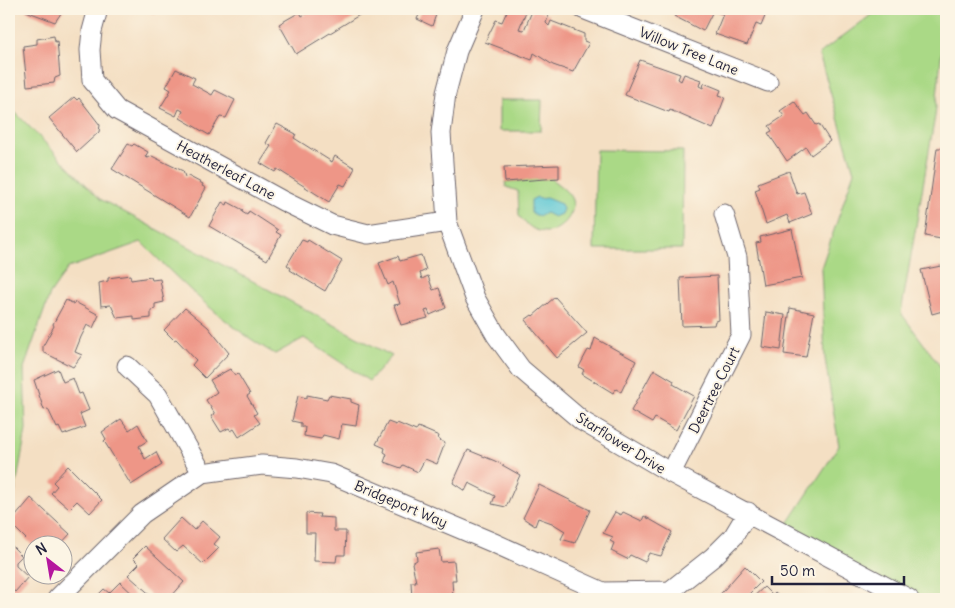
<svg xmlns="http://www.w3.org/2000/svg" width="955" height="608" font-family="Delius,sans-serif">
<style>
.green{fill:#aad986;stroke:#667e60}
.water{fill:#5bc7d4;stroke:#3e7488}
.building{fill:#ee9687}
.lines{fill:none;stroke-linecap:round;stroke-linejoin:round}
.minor-casing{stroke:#6c646b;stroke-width:21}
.minor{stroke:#fff;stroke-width:19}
.labels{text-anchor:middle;stroke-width:4;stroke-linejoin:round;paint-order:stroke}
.street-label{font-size:14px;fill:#22223b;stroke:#fcf5e5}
</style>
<rect width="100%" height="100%" fill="#fcf5e5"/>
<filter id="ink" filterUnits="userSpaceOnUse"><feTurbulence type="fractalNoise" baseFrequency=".02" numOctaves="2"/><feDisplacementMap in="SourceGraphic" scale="10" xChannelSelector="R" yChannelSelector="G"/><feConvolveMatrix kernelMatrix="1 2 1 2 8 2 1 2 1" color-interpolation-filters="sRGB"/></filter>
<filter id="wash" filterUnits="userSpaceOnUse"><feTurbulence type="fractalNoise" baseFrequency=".0096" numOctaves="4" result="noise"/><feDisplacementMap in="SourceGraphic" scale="20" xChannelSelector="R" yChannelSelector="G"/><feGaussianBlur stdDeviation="1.12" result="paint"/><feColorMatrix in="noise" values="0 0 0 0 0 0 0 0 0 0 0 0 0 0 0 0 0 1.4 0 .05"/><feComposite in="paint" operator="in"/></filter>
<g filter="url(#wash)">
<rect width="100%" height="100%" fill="#f4dfc3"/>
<path class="green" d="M879,9H946L935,116L901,313L946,374V599H909L783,531L839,446L825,359L821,268L854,172L819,54Z
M9,97L14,111L100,199L392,356L369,381L304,338L275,354C224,325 182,283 141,242L68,268L50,294L24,368L26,430L15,492L9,498Z
M499,100H542L541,131H499Z
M596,150L683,151L682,249H594Z
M550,178C557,184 569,191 572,200C577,214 559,233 545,232C533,231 527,225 519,216L518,191L506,187L505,182Z"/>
<path class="water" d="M537,197L539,199L546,198L561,204L563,209L561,214L554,217L546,213C540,216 537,217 531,212V200Z"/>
<g id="blocks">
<path class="building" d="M27,9H64L55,22L26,11Z
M141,9H158L155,14Z
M304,9H369L296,54L279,24L300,12L302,16L307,13Z
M417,9H438L432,26L417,19L421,11Z
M508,9H527L519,29L524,30L533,9L549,15L546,23L549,26L551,21L584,34V41L589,43L573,72L553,65L534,53L532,60L485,42L496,20L502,22Z
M676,9H768L761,26L756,24L747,45L715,34L723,14L713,11L703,31L674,16Z
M54,36L55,42L57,41L60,76L55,78L54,83L27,86L23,46L37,44V39Z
M640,60L680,74L678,79L681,81L684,74L701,80L699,86L703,88L704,83L721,90L719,95L725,97L713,129L670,110L669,112L625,95Z
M176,69L195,78L192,84L212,95L215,90L235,100L226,118L220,117L209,135L180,118L183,111L179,109L176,116L160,108L171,90L166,87Z
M74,97L77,100L79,98L100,125L99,132L77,152L49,118Z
M794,101L805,115L808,113L816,125L819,124L830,141L811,155L806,147L787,161L768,133L772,131L769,126L784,116L780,111Z
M277,124L296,134L294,138L332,162L335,156L355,168L345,186L340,184L329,202L277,169L275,172L260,163L271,146L266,143Z
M128,144L132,146L134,144L148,152L145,157L148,158L152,156L168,164L183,171L185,177L188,176L203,184L202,186L206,188L190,217L112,169Z
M937,148H946V240L925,236Z
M559,165V178L505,182L504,167Z
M789,171L797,194L804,192L812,214L790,223L787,215L766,224L755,190L760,188L758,183Z
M222,202L227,205L228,202L243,210L242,212L247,215L249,211L278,230L276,232L281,235L267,260L209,226Z
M792,229L802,278L763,285L756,243L761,242L760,237Z
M302,240L307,242L308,240L342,261L325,291L290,270L291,268L287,265Z
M421,255L426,270L420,273L422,279L428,276L433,290L439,288L446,308L430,315L428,310L425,311L428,318L401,325L394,305L400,304L393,282L388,285L379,263L398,256L400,261Z
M941,266L942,271L946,270V310L932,314L921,270Z
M130,275L131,280L151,277L152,280L160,279L164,302L155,304V309L151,310V318L134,320V316L117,318L111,305L101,306L99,283L108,281V278Z
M717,276L719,320L715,321L714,325L682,326L680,278Z
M555,297L587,333L557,358L525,320L532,315L533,316Z
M66,300L74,304L75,302L99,315L93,328L87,325L81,337L75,352L82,355L73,367L43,352V346L54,326L53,324Z
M185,308L208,327L229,353L205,378L192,365L196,360L176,339L174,340L164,330Z
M790,308L814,313L806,357L784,354Z
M766,312L785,315L781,350L762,347Z
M595,338L636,361L621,392L616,389L613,393L582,374L584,370L579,367L588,350L591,351Z
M58,369L63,382L73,378L79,394L82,393L89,410L80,414L85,427L63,435L59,427L57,428L48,409L44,410L34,380Z
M230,369L235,375L238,374L250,394L247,396L257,413L254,415L260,423L239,437L234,429L231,431L229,428L221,432L211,416L215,414L206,400L217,392L210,380Z
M654,369L674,381L673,384L694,396L676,430L655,418L652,423L631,411Z
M307,395L327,399L329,395L351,399V402L359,405L356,426L342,424L339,439L323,435L321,439L304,436L305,427H301V423L292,421L298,396L307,398Z
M121,419L129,430L138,424L147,441L139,446L145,459L156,452L162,465L131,485L104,441L106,439L102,432Z
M388,422L396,425L397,423L416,431L418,427L439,436L438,439L445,443L437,464L425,459L418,472L403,465L401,468L384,462L387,454L384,452L385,448L376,444Z
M468,450L495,461L520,475L506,507L492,504L495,496L469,483L465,491L453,483Z
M68,466L102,500L90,513L77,501L69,509L51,493L57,486L53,482Z
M539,485L590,510L575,543L561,539L565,531L552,523L538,518L535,526L523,518Z
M31,498L70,534L59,546L53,542L50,546H33L10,523Z
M615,512L621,515L623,512L642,521L644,516L672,532L661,556L649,553L645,562L630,555L627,559L611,551L614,543L610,541L613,537L603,533Z
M306,513L320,514L319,517L334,518V531H346L345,555H337L336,562L314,561L315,533H306Z
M181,518L194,530L202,521L220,537L214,544L219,548L203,564L183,546L176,552L162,539Z
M12,546L22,556L16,562V566L28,577L15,592L9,586V549Z
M145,546L184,582L171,597L155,599L128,575L139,564L133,558Z
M439,549L441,562L454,561L456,580H452L453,597L412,599L411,582H416L412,563L417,560L416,552Z
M745,566L761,582L744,599H716Z
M120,582L138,599H94L104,589L109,593Z
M764,587L773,596L775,593L782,599H751Z"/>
</g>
</g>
<g filter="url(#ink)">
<use href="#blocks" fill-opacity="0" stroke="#6c646b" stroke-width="1"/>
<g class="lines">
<g class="minor-casing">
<path id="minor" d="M98,9L92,31L90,50L92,80L117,110L283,201L332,225L368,234L447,222
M475,9L457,51L446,93L441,133L447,222L475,298L496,335L521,369L582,421L671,473L909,599
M583,9L768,82
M127,366L158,395L202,473
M671,473L741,335L737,257L724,214
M57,599L142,514L202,473L262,465L297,468L331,474L494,543L603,592L670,591L713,557L733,537L748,512"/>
</g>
<use href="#minor" class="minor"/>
</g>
</g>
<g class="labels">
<g class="street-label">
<text transform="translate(689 51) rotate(22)" y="5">Willow Tree Lane</text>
<text transform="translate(226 170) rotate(28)" y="5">Heatherleaf Lane</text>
<text transform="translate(714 390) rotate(-63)" y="5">Deertree Court</text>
<text transform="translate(621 443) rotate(32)" y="5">Starflower Drive</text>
<text transform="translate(401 504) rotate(23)" y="5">Bridgeport Way</text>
</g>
</g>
<rect width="955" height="608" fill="none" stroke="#fcf5e5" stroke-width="30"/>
<g transform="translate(48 560) rotate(329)"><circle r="24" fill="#fcf5e5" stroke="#a5a1a1"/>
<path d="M0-4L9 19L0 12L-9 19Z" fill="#b5179e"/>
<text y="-8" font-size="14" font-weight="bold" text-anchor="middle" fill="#22223b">N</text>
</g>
<path d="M772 576v8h132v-8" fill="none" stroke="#22223b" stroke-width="2.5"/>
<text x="780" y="576" font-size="15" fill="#22223b" stroke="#fcf5e5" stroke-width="4" paint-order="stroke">50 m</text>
</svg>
